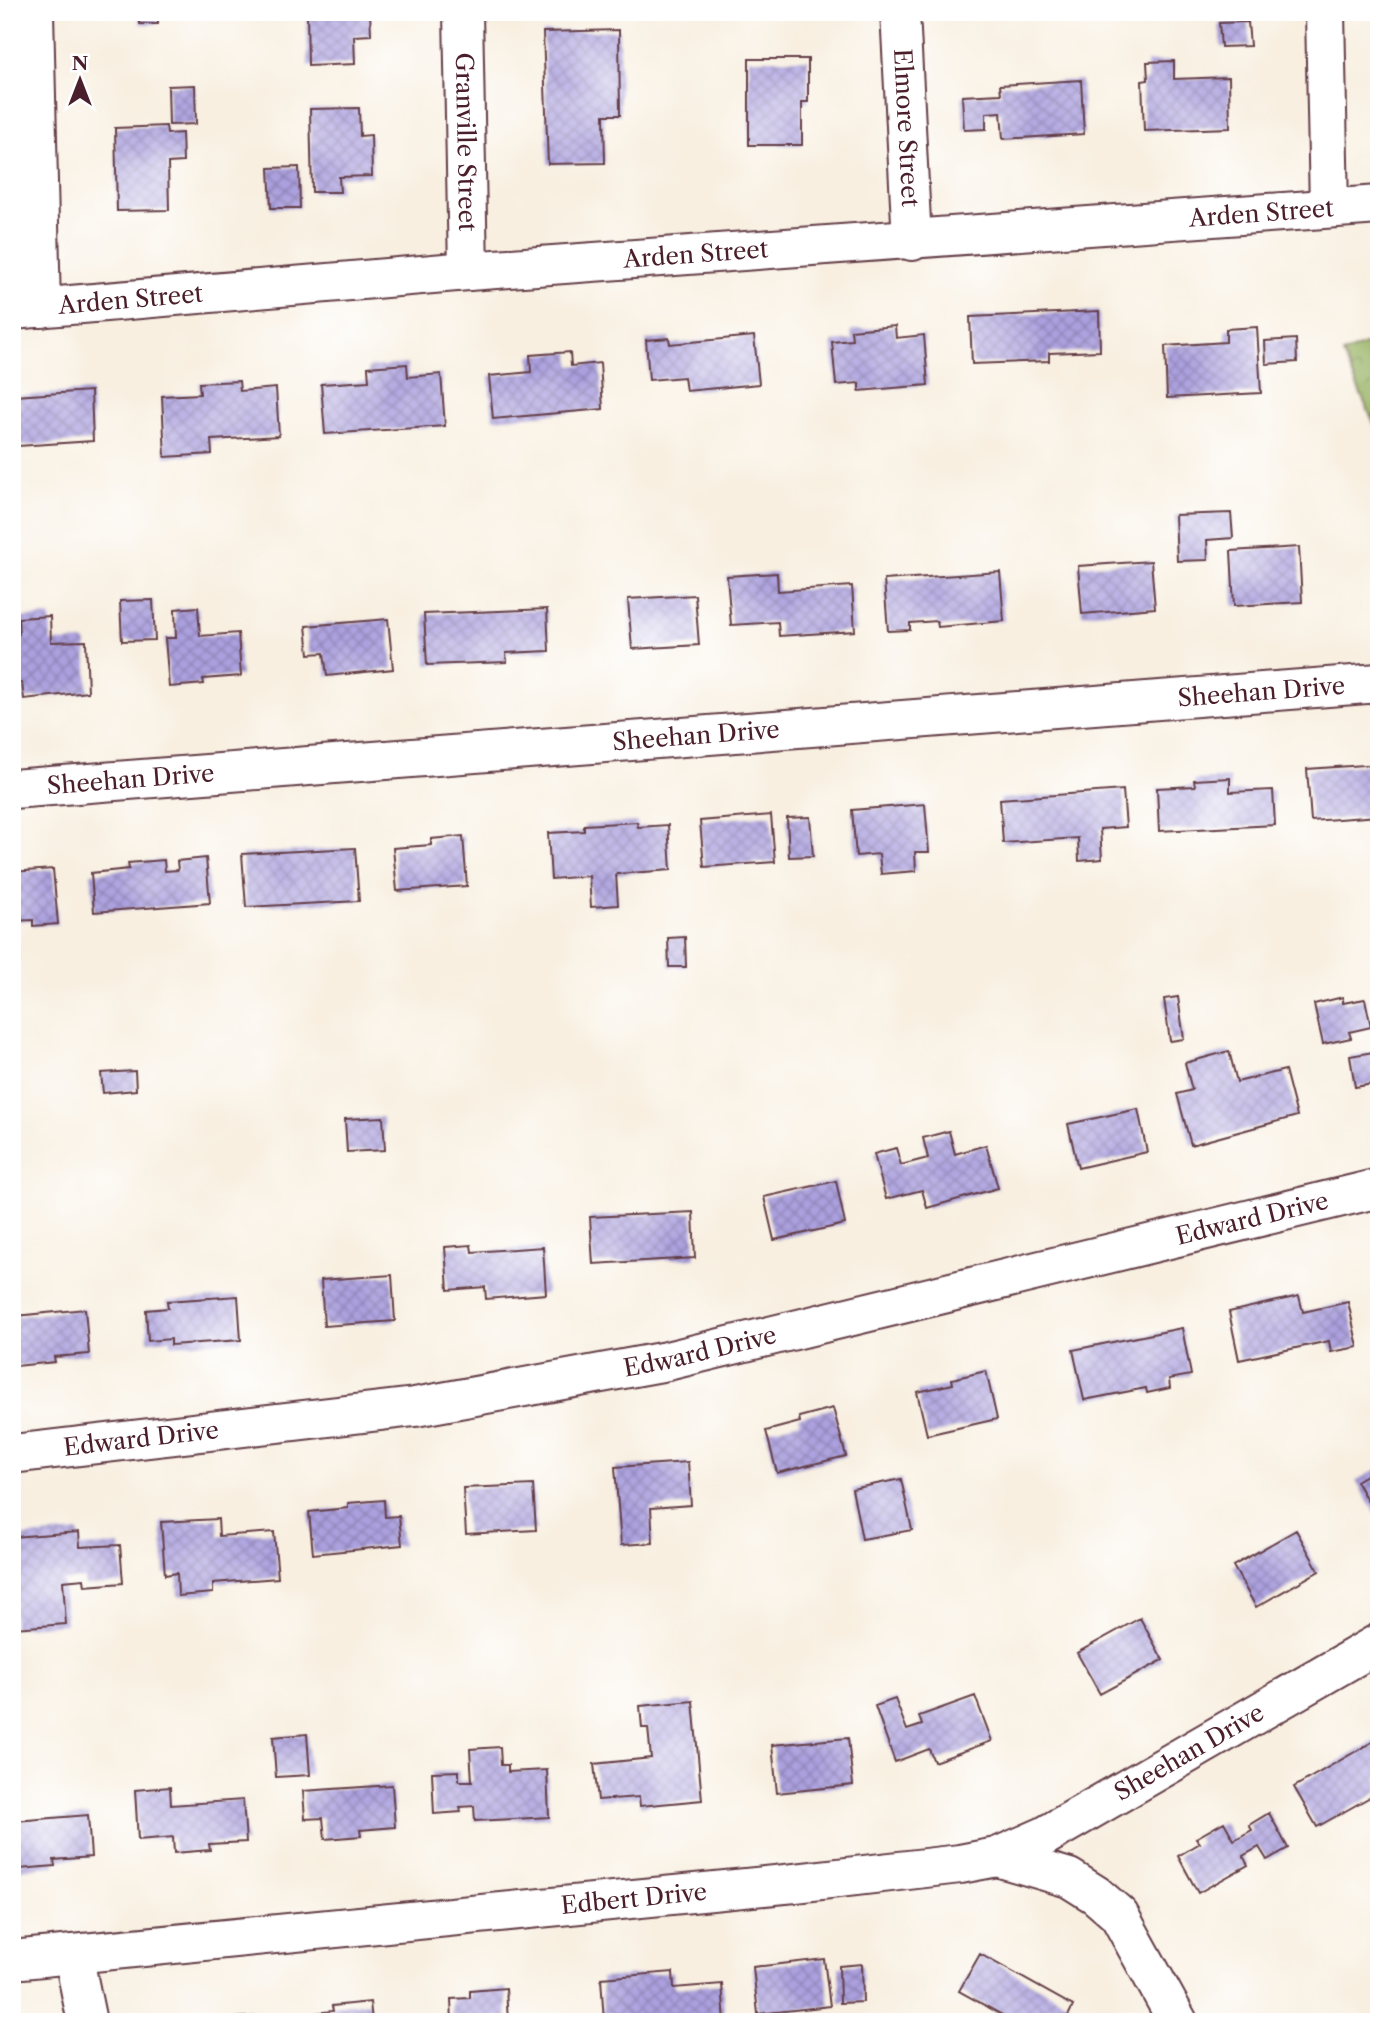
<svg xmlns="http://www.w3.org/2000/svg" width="1391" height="2034" font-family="'Libre Caslon Text',serif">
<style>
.forest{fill:url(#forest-crowns);stroke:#716848;stroke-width:2}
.building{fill:url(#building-cross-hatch)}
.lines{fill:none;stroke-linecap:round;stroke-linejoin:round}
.street-casing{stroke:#643e46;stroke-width:42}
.street{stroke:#fff;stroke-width:38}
.labels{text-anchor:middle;stroke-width:5;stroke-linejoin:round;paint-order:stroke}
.street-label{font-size:24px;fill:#4a1f2b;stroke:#fff}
</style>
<defs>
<pattern id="forest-crowns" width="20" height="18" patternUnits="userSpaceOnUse" patternTransform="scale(1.75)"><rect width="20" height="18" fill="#98b264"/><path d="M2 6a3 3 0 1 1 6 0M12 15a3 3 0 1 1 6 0" fill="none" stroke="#7e9053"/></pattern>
<pattern id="building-cross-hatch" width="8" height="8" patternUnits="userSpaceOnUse" patternTransform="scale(1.75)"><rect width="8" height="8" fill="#aca1df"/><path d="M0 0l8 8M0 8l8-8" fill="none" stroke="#8e83b5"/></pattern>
</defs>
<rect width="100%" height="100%" fill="#fff"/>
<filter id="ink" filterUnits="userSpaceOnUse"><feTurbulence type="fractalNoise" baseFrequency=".0143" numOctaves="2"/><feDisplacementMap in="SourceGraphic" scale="14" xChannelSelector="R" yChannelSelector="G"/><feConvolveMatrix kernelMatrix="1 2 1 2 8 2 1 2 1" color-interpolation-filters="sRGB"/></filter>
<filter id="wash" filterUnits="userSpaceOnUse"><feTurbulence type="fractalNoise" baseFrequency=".00686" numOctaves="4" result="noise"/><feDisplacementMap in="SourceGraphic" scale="28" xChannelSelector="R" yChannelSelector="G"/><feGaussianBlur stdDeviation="1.57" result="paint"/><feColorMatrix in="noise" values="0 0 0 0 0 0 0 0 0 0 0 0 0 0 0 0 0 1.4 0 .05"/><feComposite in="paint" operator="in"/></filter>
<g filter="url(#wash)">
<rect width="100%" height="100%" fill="#f8efe0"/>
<path class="forest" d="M1379,339V435L1343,354Z"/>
<g id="blocks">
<path class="building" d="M139,12H158V24H140Z
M307,12H370L371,35L354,36L355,64L308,66Z
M1248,22L1250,46L1221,47L1219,23Z
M619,30L620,115H604L605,163L548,164L543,32Z
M749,59H808V102H802V145H749Z
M1174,61V79L1229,77L1230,128L1144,131L1142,81L1148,80L1147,62Z
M1081,80L1084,134L1003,139L1001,112L986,113V129L964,130L962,96L1001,94L1000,85Z
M195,85L196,124L169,125L168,86Z
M359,108L360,136L371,135L372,176L339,177L340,192H312L310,109Z
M166,126L167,134L182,133L183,162L168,163L169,210L117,211L115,128Z
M299,167L300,208H271L269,168Z
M1099,311L1100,351L1049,353V361L972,364L970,317Z
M895,326L896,338L924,335L928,385L859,391V383L836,385L832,342L852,340L851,330Z
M1257,327L1261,393L1167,398L1165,346L1226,342V329Z
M754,336L759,384L686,391L684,377L649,380L646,340L669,338L670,344Z
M1296,339L1297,362L1266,364L1265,341Z
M570,352L571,366L600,363L603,409L493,419L489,376L531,372L530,355Z
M407,364L408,377L441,374L445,426L325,434L321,384L369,381L368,367Z
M239,381L240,391L276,388L279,436L211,440L212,454L165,457L162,396L200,394L199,383Z
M91,391L93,441L18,446L15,396Z
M1231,513L1233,538L1207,540L1208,560L1177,561L1175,515Z
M1299,547L1302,602L1234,606L1231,551Z
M1151,561L1155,608L1082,614L1078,566Z
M1000,572L1004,621L938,627L937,621L910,623V630L888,631L884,580Z
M777,573L778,591L852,586L855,631L779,636L778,622L731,625L727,576Z
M695,595L699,645L632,649L628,599Z
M153,600L155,640L122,641L120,601Z
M198,607L200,636L238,633L241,676L203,679L204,684L169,687L165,638H176L175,609Z
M547,609L549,651L506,653L507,662L427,665L424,614Z
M50,616L51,642L86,641L88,692L24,699L22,683L12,684V635L19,634L18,618Z
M388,619L393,669L327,676L324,653L309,654L306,626Z
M1379,764V816L1311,821L1307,769Z
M1230,778V792L1273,790L1275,825L1159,831L1157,788L1195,786L1194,780Z
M1123,790L1126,827L1100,829L1102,859L1079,861L1078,838L1003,843L1000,799Z
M925,804L929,852H915L916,871L881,874L879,854L856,856L852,810Z
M771,815L775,862L704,867L700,821Z
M810,817L813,856L789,857L787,818Z
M637,822L638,827L668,825L671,870L616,874L618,905L591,907L589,876L551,879L548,833L584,831V825Z
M463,836L467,886L397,891L393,848L431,845V839Z
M355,848L359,901L246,907L242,854Z
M206,858L210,903L94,912L91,873L129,869L128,863L164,860L165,871L178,870L177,861Z
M53,869L58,924L33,926V920L12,921V872Z
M685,937L686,967H669L668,938Z
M1178,997L1184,1039L1170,1041L1164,999Z
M1343,997V1003L1365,999L1371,1027L1349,1032L1351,1038L1323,1044L1314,1004Z
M1229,1051L1237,1082L1285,1070L1297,1116L1191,1145L1177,1094L1192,1090L1185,1063Z
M1379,1051V1096H1376L1373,1084L1355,1087L1350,1056Z
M135,1071L136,1090L103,1093L101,1073Z
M1138,1109L1147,1152L1078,1168L1068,1124Z
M383,1117L385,1150L347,1152L345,1119Z
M949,1131L955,1154L986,1145L998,1188L927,1208L922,1190L886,1199L874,1154L896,1148L901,1165L928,1158L923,1138Z
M836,1181L845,1224L774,1240L764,1197Z
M693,1212L695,1258L593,1264L590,1217Z
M471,1245L472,1252L543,1247L546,1294L486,1299L485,1287L448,1290L445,1247Z
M392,1275L395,1321L324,1326L321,1280Z
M238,1296L241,1340L171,1345V1339L148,1341L146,1310L168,1308L167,1301Z
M1299,1296L1303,1312L1348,1302L1358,1347L1331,1352L1329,1341L1239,1360L1229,1312Z
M85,1309L89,1354L54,1357L55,1362L16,1366L15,1359H12V1323H17L16,1316Z
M1182,1328L1191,1375L1169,1379L1170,1388L1147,1393L1146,1388L1084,1400L1073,1350Z
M986,1371L997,1419L927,1435L917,1392L953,1384L952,1379Z
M833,1408L846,1456L777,1473L766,1431L800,1422L799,1417Z
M688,1462L691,1505L651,1508L653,1543L621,1545L615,1467Z
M1378,1468L1379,1470V1521L1356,1481Z
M901,1479L912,1530L862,1539L852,1489Z
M533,1485L536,1530L466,1534L463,1488Z
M384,1500L385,1517L399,1516L402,1545L313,1554L309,1512L348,1508V1503Z
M218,1519L219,1536L274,1532L278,1578L213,1583V1593L178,1596L177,1573L165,1575L161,1522Z
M1296,1530L1319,1571L1256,1607L1233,1566Z
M79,1532L80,1547L120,1545L123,1583L85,1586L84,1579L63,1581L66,1624L14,1628L12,1537Z
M1140,1618L1163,1660L1100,1694L1077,1653Z
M975,1696L992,1741L934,1762L929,1749L895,1762L875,1706L895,1699L907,1730L922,1725L919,1716Z
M693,1701L702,1800L640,1806L639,1797L598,1800L594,1764L651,1758L648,1728H642L640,1706Z
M307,1734L310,1775L276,1777L273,1737Z
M848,1738L853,1785L777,1793L772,1745Z
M1379,1738V1792L1317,1827L1294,1787Z
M500,1747L501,1765H508V1772L547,1770L549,1817L475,1821L474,1806L460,1807L461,1812L434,1814L432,1772L459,1771V1781H472L470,1749Z
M392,1785L395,1827L360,1830L361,1836L325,1839L323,1818L305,1819L303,1791Z
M170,1787L171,1805L243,1800L246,1842L209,1844L210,1850L174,1853L173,1837L138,1840L135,1790Z
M1269,1813L1288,1848L1267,1860L1259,1847L1243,1856L1248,1865L1198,1893L1178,1856L1200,1843L1196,1838L1224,1822L1234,1840L1252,1830L1249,1825Z
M88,1815L91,1857L54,1860L55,1866L19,1869L16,1821Z
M980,1954L1073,2006L1065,2022H1015L959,1991Z
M824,1959L830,2006L758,2014L753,1967Z
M862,1964L863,2002L840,2003L839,1966Z
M673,1972L674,1988L722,1984L725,2022H693V2019L604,2022L601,1978Z
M506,1988L508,2022H452L451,1999L470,1998V1991Z
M370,2002L372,2022H297V2015L333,2011L332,2006Z
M262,2016V2022H207V2020Z"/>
</g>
</g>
<g filter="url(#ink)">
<use href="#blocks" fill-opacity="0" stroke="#643e46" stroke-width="2"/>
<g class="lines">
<g class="street-casing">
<g id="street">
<path d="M34,12L41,308"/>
<path id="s1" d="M463,12L468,271"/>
<path id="s2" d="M900,12L912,241"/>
<path d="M1325,12L1329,208"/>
<path id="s3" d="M12,310L468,271L1379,205"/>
<path id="s4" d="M12,789L1379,683"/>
<path id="s5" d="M12,1454L415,1407L667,1361L1379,1188"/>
<path id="s6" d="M997,1857L1045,1836L1379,1643"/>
<path d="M73,1954L87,2022"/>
<path id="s7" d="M12,1960L795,1883L960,1864L997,1857L1069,1878L1096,1895L1119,1915L1178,2022"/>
</g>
</g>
<use href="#street" class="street"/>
</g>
</g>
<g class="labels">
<g class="street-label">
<text dy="8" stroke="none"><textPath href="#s2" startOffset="116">Elmore Street</textPath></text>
<text dy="8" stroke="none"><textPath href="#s1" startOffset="130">Granville Street</textPath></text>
<text dy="8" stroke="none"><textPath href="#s3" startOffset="1253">Arden Street</textPath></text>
<text dy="8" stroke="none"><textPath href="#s3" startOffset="686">Arden Street</textPath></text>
<text dy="8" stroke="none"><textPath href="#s3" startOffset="119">Arden Street</textPath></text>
<text dy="8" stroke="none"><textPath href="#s4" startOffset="1253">Sheehan Drive</textPath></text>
<text dy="8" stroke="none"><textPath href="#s4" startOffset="686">Sheehan Drive</textPath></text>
<text dy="8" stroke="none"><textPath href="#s4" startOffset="119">Sheehan Drive</textPath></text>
<text dy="8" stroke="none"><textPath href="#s5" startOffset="1264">Edward Drive</textPath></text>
<text dy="8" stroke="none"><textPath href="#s5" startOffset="696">Edward Drive</textPath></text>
<text dy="8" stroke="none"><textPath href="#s5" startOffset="130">Edward Drive</textPath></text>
<text dy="8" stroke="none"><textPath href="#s6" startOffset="219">Sheehan Drive</textPath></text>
<text dy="8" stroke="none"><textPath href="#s7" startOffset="625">Edbert Drive</textPath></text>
</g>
</g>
<rect width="1391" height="2034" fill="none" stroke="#fff" stroke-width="42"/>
<g transform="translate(80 80)" stroke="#ffffff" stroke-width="5" paint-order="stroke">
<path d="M0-5L12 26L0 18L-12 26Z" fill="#4a1f2b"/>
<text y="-10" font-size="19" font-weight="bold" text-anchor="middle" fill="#4a1f2b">N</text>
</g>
</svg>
